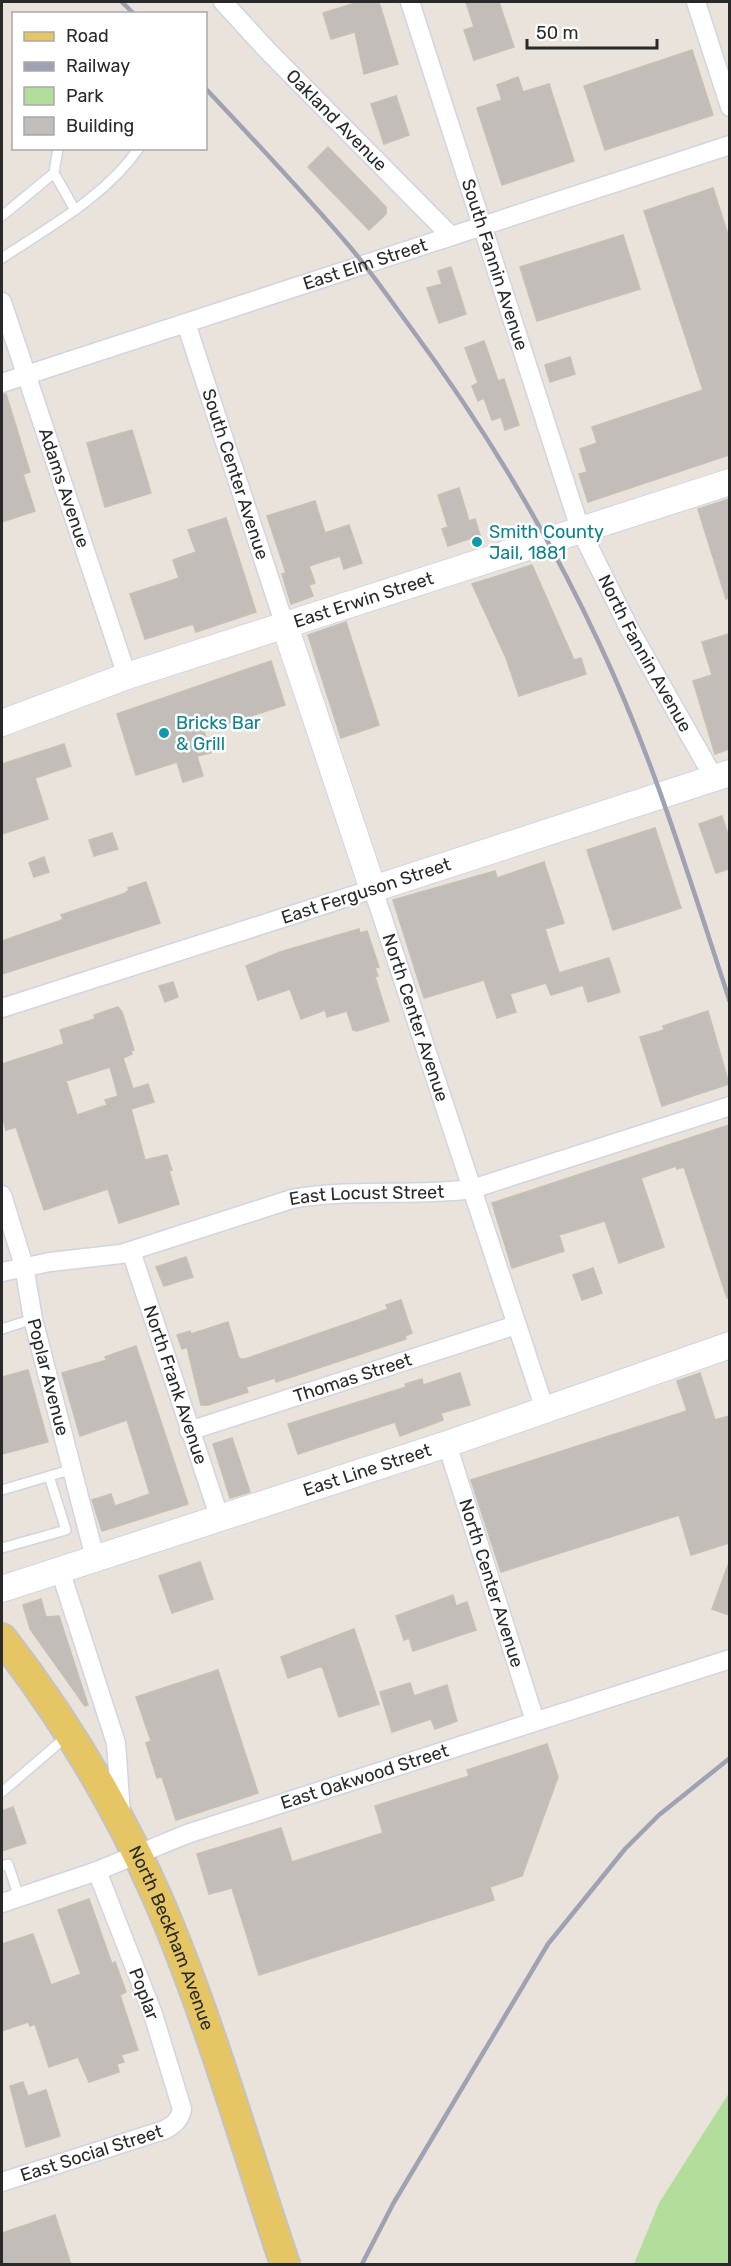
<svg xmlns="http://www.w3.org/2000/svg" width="731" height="2266" font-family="Rubik,sans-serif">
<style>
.green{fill:#b3dd9b}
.building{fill:#c2bdb8;stroke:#c5bfb5;stroke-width:1.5;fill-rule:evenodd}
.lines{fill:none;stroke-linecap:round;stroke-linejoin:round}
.lane-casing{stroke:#d1d4e1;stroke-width:12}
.street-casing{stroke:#d1d4e1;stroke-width:21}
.secondary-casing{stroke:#d1d4e1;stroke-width:28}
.primary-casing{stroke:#c3c3c3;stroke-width:32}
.lane{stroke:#fff;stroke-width:9}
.street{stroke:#fff;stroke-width:18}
.secondary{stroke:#fff;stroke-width:26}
.primary{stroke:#e6c664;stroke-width:28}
.rail{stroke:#9fa2b2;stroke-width:4.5}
.culture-dot{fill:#0f9aa8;stroke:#fff;stroke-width:2}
.labels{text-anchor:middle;stroke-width:5;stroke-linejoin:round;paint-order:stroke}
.street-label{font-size:18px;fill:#292929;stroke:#fff}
.culture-label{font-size:18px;fill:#0d838f;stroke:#fff;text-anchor:start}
</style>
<rect width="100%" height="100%" fill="#eae3db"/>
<path class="green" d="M729,2093V2264H634L659,2203Z"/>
<path class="building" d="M359,2H378L380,5L398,64L364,74L355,32L331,39L323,13Z
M466,2H499L514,47L474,60L464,30L474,27Z
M692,50L713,115L605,150L584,86Z
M518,77L523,92L549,84L574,161L502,185L477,108L502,100L497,85Z
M396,96L409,135L384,144L371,104Z
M328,147L386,207V214L369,230L308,167Z
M713,188L729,238V455L588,502L579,474L587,472L580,449L597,443L592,427L703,390L644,211Z
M623,235L640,289L537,321L520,267Z
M451,267L466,314L439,323L427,288L442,284L438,271Z
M484,341L498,381L504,379L519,425L505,430L501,417L492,420L484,398L478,401L472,386L478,383L465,348Z
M570,357L575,374L550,382L545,365Z
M2,394H6L30,472L23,474L35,511L2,522Z
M132,430L151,493L105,507L87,443Z
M459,488L469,521L475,519L480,535L448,546L442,529L448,527L438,495Z
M729,499V598L726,599L698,509Z
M315,501L325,533L349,525L362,563L344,569L340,556L309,566L315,583L309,585L313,596L291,604L282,574L286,573L267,516Z
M226,518L256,612L196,632L193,624L145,639L130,594L179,578L173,560L196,552L188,530Z
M532,565L574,660L581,658L586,674L519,696L506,658L472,584Z
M346,622L379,725L341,738L308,635Z
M729,634V749L715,754L693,681L712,675L702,642Z
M271,661L285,705L204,731L211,753L197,756L203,776L183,782L177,762L136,775L117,714Z
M64,744L71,766L35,778L48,819L2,834V764Z
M722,816L729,838V869L716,873L699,824Z
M655,828L681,908L613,930L587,850Z
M112,833L118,849L94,856L89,840Z
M44,857L49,872L34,877L29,863Z
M544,862L564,923L545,929L559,973L609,958L620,992L588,1002L583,985L551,995L546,983L510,994L516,1012L497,1018L484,980L424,998L393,900L495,871L497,878Z
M146,882L160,923L2,974V941L59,921L63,919L61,915L123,894L129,890L128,888Z
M359,929L360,933L367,931L379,967L375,968L378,976L375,977L389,1021L357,1031L353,1030L347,1011L327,1017L325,1010L301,1019L290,989L258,1000L246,966L280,952Z
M173,982L178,997L165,1002L159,986Z
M118,1007L122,1012L134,1050L131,1051L132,1054L123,1058L133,1089L148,1084L154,1102L131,1109L145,1160L167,1155L172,1170L169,1171L179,1204L119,1223L108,1189L44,1210L16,1127L6,1130L2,1115V1064L64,1044L60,1030L95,1019L94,1015ZM110,1067L118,1096L105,1100L107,1105L77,1115L66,1081Z
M708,1011L729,1084L662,1106L640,1037L664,1030L663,1026Z
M729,1125V1298H727L684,1167L677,1169L676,1166L641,1178L664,1247L619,1263L605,1221L559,1235L564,1251L512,1268L492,1203Z
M186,1257L193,1277L164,1286L156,1267Z
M593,1268L602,1293L582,1300L573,1275Z
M401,1300L412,1333L405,1336L406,1339L276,1382L275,1378L246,1387L248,1392L208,1405H201L187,1347L182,1349L177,1335L190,1331L191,1334L228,1322L238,1356L240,1359H245L355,1321L388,1309L386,1305Z
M136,1346L188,1504L102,1531L92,1500L111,1494L115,1506L150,1494L127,1420L80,1436L62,1373L107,1360L105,1357Z
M28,1370L48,1442L2,1454V1377Z
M460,1373L470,1405L441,1413L443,1420L400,1436L395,1422L298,1454L288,1424L406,1387L405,1384L422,1379L423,1385Z
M700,1373L715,1420L729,1416V1543L691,1555L679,1515L501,1572L471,1480L687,1411L677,1381Z
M232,1438L250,1492L230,1498L213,1444Z
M200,1562L213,1599L172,1613L159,1576Z
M728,1565H729V1615L712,1609Z
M453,1595L456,1606L467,1602L476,1630L413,1651L409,1638L404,1640L396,1616Z
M41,1599L46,1617L59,1616L88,1705L85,1706L30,1629L23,1605Z
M354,1629L379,1704L339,1717L322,1666L288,1678L281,1657Z
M218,1670L258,1793L176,1820L162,1777L157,1778L146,1743L151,1741L136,1697Z
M410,1683L414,1696L447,1685L457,1721L435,1729L431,1719L392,1732L380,1692Z
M547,1744L558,1777L522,1876L490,1887L494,1900L259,1975L232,1888L209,1894L197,1854L281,1828L292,1862L383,1833L375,1806L469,1776L467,1770Z
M13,1807L26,1843L2,1851V1811Z
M89,1899L112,1964L115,1962L126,1992L120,1995L138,2050L121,2055L124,2062L117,2064L119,2072L89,2082L78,2057L49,2067L35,2024L30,2026L28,2022L2,2031V1944L33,1934L51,1985L81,1974L58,1910Z
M23,2082L28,2096L46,2090L60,2136L26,2147L10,2086Z
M55,2215L71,2265H2V2233Z"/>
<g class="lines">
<g class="lane-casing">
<path id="lane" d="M54,173L58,148
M2,216L54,173L75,210
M2,258C49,227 106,196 139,148
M2,1329L33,1319
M2,1490L73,1469
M2,1548L66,1530L49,1476
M2,1792L66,1737
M2,1866L8,1864L19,1897"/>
</g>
<g class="street-casing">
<g id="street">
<path id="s1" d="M223,2L269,52L451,236"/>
<path id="s2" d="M410,2L580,529L631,632L714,778"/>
<path d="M696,2L730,107"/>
<path id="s3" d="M2,302L127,676"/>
<path id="s4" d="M186,323L285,626"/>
<path id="s5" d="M2,383L730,145"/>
<path id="s6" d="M2,1008L373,889L545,1410"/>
<path id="s7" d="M2,1195L24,1266L33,1319L95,1558"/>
<path id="s8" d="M131,1251L220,1519"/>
<path id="s9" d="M2,1272L50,1262L121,1254L292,1199C351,1188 412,1197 472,1189L730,1106"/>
<path id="s10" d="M189,1431L516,1325"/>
<path id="s11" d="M447,1444L535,1721"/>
<path d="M60,1570L116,1743L121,1813"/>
<path id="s12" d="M2,1903L97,1871L187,1834L730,1659"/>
<path id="s13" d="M2,2182L164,2130C174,2125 180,2120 182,2109L153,2014L97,1871"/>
</g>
</g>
<g class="secondary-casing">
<g id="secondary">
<path d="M285,626L373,889L730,773"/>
<path id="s14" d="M2,723L127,676L730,482"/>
<path id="s15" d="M2,1589L447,1444L730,1345"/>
</g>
</g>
<g class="primary-casing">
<g id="primary">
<path id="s16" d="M2,1638C64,1718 117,1806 158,1899C209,2017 244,2143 285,2264"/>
</g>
</g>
<use href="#lane" class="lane"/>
<use href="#street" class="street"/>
<use href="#secondary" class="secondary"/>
<use href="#primary" class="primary"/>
<path class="rail" d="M122,2L134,14
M206,89C255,141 304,193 350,247C372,273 391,301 411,328C484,427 548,533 600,645C654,760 690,881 730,1002
M362,2264L393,2204L548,1944L625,1849L659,1815L730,1758"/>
</g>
<g class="culture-dot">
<circle cx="477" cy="542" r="6"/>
<circle cx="164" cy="733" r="6"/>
</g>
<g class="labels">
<g class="street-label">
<text dy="6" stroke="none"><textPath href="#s1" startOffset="164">Oakland Avenue</textPath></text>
<text dy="6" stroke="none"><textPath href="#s5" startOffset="382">East Elm Street</textPath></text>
<text dy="6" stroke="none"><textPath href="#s2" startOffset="276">South Fannin Avenue</textPath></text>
<text dy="6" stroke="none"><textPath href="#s4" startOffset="159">South Center Avenue</textPath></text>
<text dy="6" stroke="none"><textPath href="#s3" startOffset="196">Adams Avenue</textPath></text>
<text dy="6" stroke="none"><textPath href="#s14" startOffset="382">East Erwin Street</textPath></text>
<text dy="6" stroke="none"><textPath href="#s2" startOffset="694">North Fannin Avenue</textPath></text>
<text transform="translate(366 891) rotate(-18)" y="6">East Ferguson Street</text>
<text dy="6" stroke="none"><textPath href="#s6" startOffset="525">North Center Avenue</textPath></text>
<text dy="6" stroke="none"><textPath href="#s9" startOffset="375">East Locust Street</textPath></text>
<text dy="6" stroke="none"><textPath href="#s7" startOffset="188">Poplar Avenue</textPath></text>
<text dy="6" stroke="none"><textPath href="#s10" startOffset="172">Thomas Street</textPath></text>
<text dy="6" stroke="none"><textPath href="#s8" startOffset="141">North Frank Avenue</textPath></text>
<text dy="6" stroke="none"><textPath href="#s15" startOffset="384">East Line Street</textPath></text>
<text dy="6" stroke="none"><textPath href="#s11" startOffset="146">North Center Avenue</textPath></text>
<text dy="6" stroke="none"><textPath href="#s12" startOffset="384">East Oakwood Street</textPath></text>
<text dy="6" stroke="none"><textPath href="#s16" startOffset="346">North Beckham Avenue</textPath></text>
<text transform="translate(144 1994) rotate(69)" y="6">Poplar</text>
<text dy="6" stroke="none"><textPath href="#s13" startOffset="94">East Social Street</textPath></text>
</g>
<g class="culture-label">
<text x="489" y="538">Smith County<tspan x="489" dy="21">Jail, 1881</tspan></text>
<text x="176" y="729">Bricks Bar<tspan x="176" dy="21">&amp; Grill</tspan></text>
</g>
</g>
<rect width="731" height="2266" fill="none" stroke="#292929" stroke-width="6"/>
<rect x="12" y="12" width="195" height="138" fill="#ffffff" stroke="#a9a9a9" stroke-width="1.5"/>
<rect x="24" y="32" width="30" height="9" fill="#e6c664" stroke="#a9a9a9" stroke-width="1.5"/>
<text x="66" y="42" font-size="18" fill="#292929">Road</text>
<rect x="24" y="62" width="30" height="9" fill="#9fa2b2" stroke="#a9a9a9" stroke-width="1.5"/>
<text x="66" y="72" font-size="18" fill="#292929">Railway</text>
<rect x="24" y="87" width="30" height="18" fill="#b3dd9b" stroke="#a9a9a9" stroke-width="1.5"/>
<text x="66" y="102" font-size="18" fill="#292929">Park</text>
<rect x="24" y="117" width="30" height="18" fill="#c2bdb8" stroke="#a9a9a9" stroke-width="1.5"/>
<text x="66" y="132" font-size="18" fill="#292929">Building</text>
<path d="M527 39v9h130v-9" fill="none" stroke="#292929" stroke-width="3"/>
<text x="536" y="39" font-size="18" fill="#292929" stroke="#ffffff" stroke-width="4.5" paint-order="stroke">50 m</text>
</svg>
